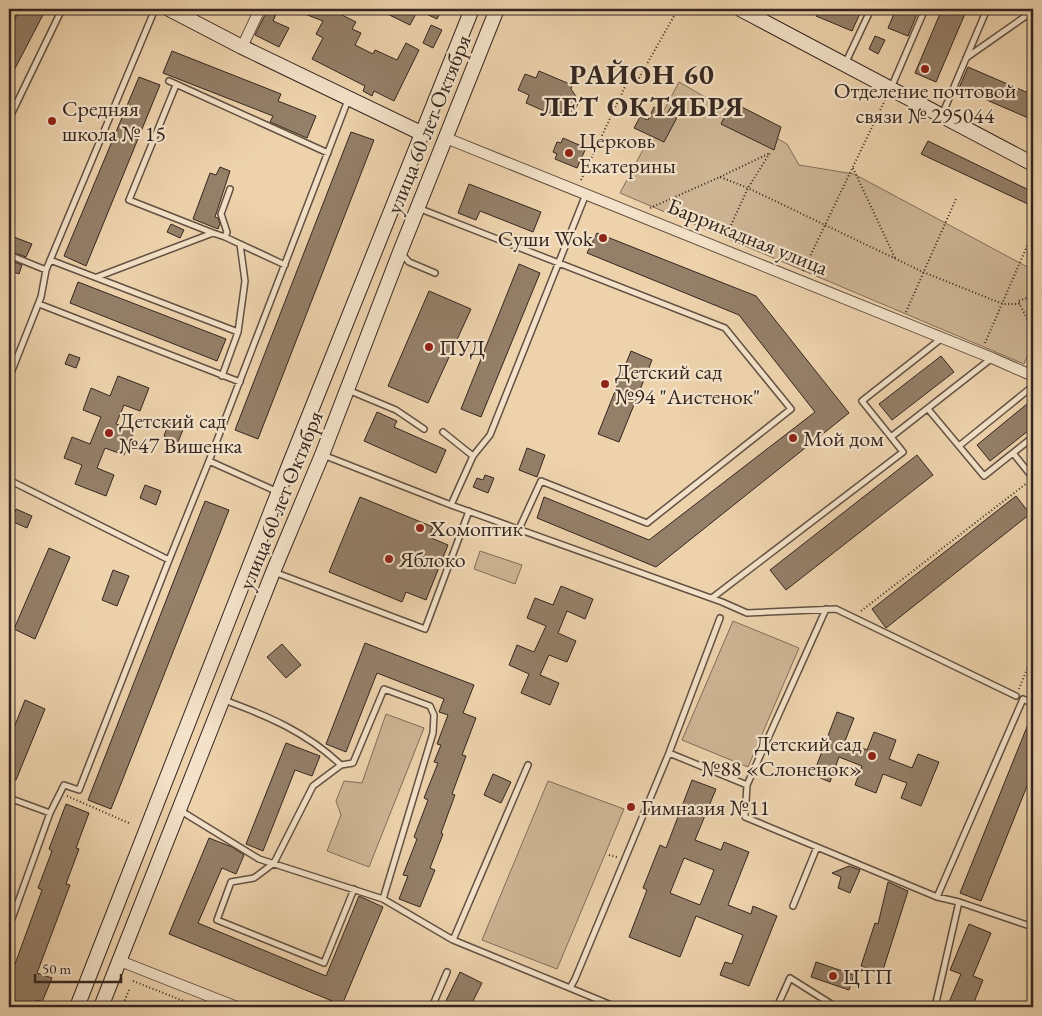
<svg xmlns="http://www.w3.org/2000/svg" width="1042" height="1016" font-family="'EB Garamond',serif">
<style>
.green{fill:#ceb594;stroke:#816e5a}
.building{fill:#947f68;stroke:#34261f;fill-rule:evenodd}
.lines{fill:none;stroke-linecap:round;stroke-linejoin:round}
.lane-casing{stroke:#625142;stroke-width:8}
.street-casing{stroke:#625142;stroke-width:12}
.secondary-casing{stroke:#34261f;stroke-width:16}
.path{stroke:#34261f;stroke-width:2;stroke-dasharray:1 2.5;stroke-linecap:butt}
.lane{stroke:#f3e2c9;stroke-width:5}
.street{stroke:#f3e2c9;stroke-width:10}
.secondary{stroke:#f3e2c9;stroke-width:14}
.poi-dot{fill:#8f2418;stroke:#f3e2c9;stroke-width:2}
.labels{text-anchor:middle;stroke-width:4.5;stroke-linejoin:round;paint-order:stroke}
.poi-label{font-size:22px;fill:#34261f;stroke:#f3e2c9;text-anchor:start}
.street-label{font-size:22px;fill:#34261f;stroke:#f3e2c9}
.district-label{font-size:28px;font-weight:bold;letter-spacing:1px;fill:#34261f;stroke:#f3e2c9}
</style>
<rect width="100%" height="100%" fill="#edd2ac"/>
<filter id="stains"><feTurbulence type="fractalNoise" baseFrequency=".004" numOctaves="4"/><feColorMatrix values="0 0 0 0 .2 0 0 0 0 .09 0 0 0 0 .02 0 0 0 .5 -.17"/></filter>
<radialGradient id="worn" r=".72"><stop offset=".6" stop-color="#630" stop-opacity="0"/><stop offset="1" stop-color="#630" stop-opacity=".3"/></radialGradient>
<path class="green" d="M679,82L787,144L799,165L854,174L1033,270V341L1024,364L620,193Z
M480,551L522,565L515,584L474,569Z
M733,621L799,648L748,767L682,740Z
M386,714L424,728L369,867L327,851L341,815L336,801L344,781L362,783Z
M548,781L624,809L557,969L482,940Z"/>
<path class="building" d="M20,9H46L9,80V30Z
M268,9L277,12L273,21L289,28L279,47L255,35Z
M292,9H345L342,15L356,22L352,29L361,33L355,45L373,54L375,50L397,60L406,43L419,50L394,101L374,91L372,96L363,91L365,86L312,59L323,38L316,34L323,21Z
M377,9H442L437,19L418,10L410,25Z
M819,9H862L852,31L816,16Z
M896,9H905L917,14L908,36L888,28Z
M942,9H967L936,82L915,73Z
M431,25L442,30L433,48L423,43Z
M875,36L885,40L878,54L869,49Z
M172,51L281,94L278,101L316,116L307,138L270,122L273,116L163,73Z
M968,67L1033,95V120L959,88Z
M539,71L572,85L571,89L577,98L578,103L576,108L572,111L560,113L558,117L526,103L529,95L518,90L525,74L536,78Z
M139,77L160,85L86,266L64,256Z
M732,102L781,127L774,150L721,124Z
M673,104L682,108L664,142L634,128L640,117L648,120L654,107L666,115Z
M351,132L374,140L258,439L235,430Z
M563,138L586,148L577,168L555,159L557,154L553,152L557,142L561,143Z
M928,141L1033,192V198L1030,205L921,154Z
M220,167L230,171L215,217L218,218L220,224L218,229L193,219L210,173L216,175Z
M469,184L541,212L533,232L480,211L476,220L458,213Z
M171,224L184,230L180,238L167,232Z
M597,233L756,296L849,413L656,567L537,518L544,497L649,540L815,412L739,315L587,253Z
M9,235L32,244L26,257L9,251Z
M9,260L22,265L19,274L9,270Z
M519,264L540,273L481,417L461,409Z
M78,282L226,339L217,361L70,303Z
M429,291L471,309L428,403L388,386Z
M631,351L652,360L619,442L598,434Z
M69,354L80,358L76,368L65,364Z
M941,356L954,372L892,420L879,404Z
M118,376L149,388L140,411L124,405L116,424L134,431L124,455L105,448L97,468L114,475L106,496L75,484L82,465L64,458L72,437L90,444L101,417L83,410L91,388L110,396Z
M1033,399V427L990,461L977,445Z
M377,412L397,421L394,427L446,450L436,473L364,441Z
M169,422L184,427L178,442L164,436Z
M527,448L545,455L537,477L519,470Z
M917,455L933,475L786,590L770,570Z
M485,475L494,478L488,493L473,487L477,478L483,480Z
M145,485L161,491L156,505L140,498Z
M1016,496L1030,514L886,628L872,609Z
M360,497L433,527L429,537L448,545L426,600L406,592L402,602L329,572Z
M205,501L229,510L111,809L88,800Z
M16,509L32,516L27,528L11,521Z
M49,548L70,557L35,639L14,629Z
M113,570L129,576L117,606L102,600Z
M561,586L593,599L585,619L567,611L558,633L576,641L567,662L549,655L540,675L559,683L550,705L521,693L529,674L509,665L517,645L534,652L546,626L527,618L535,598L553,605Z
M365,643L474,685L463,713L476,718L462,755L466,756L452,794L455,795L441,833L443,834L430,868L435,870L420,907L399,899L408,876L403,875L417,839L414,837L428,800L424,798L438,763L434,762L441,745L437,744L448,715L439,712L444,699L377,673L346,752L326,744Z
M282,644L301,665L286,678L267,657Z
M25,700L45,709L16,780L9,777V740Z
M837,712L854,718L845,741L867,750L874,732L896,740L889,759L912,768L918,754L939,762L921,806L901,798L907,783L883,774L876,793L855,785L862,766L839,757L830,782L813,775Z
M1033,712V771L981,901L960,893Z
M286,743L320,756L312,776L295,770L263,851L246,844Z
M493,774L511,782L501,803L484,795Z
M692,780L716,789L695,840L721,850L724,842L749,852L728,905L751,914L753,906L777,916L749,986L720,975L725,962L732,964L743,935L696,916L680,957L629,937L647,890L643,888L660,845L666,848ZM684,858L714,870L700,905L670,893Z
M66,804L89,813L76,848L79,849L66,884L70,885L37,973L52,978L42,1002L36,1000L33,1007H9V962L15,964L42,890L38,888L52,851L49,849Z
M209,838L232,847L244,855L236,874L222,868L198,923L326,976L359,896L383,907L342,1005L169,934Z
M849,866L860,870L850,893L838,888L841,877L832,873Z
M888,882L908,891L882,973L861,966L875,923L878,924Z
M969,924L991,933L973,976L983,980L972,1007H947L961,974L950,970Z
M816,962L854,975L849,990L811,977Z
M460,972L482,983L470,1007H443Z"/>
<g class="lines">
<g class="lane-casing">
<path id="lane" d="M762,20L767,9
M966,58L1033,11
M845,64L871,9
M169,81L328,153
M176,85L129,200L213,233
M891,88L925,9
M942,115L987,9
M9,119L62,9
M230,189L221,214L227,232L225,237L285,265
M418,208L725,328L791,409L647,523L541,481L519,529
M401,253L409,262L435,273
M9,255L46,270
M50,260L238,332
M97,277L213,233L225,237
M39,304L240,382
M942,338L862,401L891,437L992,358
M222,376L238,332L245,281L240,244
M9,378L41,297L46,270L155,9
M348,390L396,410L424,429
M928,409L984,476L1033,437
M443,432L473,456L451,505
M959,446L1033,386
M1013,453L1033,478
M323,455L451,505L722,602L747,613L836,609L1016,696
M473,456L490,435L586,194
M209,461L348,100
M9,480L169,560L209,461L278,492
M274,572L425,629L469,511
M712,598L903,452L891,437
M826,609L747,785L745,817L937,897L959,902L1033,927
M224,700C268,716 306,732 341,765
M669,753L747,785
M9,798L50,813
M181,811L259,859L383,899L453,940L570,988
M354,889L324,963L217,920L231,882L254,878L274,863L313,786L341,765L353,763L384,689L430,706L434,715L433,733L383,899
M937,897L1023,699L1033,704
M793,906L817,847
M9,927L50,813L64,785L79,790L169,560
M453,940L528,765
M432,1007L447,972
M616,1007L570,988L575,979L669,753L720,618
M777,1007L790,978L836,1007
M935,1007L959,902"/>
</g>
<g class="street-casing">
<path id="street" d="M242,47L260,9
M446,138L992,358L1033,376
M120,961L237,1007"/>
</g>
<g class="secondary-casing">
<path id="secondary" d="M169,9L242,47L423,134
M740,9L1033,164
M77,1007L288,468L472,9
M101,1007L273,572L322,455L400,252L497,9"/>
</g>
<path class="path" d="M853,168L895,258
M720,177L770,153L748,188L725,238
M581,180L631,74L639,78L678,9
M650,208L720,177L748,188L923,272L1003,304H1020
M803,271L885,100
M1033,296L1018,301L1033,330
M906,312L956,199
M985,343L1031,237
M861,611L1027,483
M1019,689L1033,654
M67,796L131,824
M609,855L617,857
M133,981L199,1007
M122,1007L129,990"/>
<use href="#lane" class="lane"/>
<use href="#street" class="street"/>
<use href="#secondary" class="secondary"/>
</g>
<g class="poi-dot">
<circle cx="925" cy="69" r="5"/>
<circle cx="52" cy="121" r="5"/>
<circle cx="569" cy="153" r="5"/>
<circle cx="603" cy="238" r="5"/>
<circle cx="429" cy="347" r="5"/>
<circle cx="605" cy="384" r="5"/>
<circle cx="109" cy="433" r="5"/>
<circle cx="793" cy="438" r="5"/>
<circle cx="420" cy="528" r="5"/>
<circle cx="389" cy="559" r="5"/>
<circle cx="872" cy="756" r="5"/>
<circle cx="631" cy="807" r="5"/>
<circle cx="833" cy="976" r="5"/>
</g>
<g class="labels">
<g class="poi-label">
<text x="925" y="98" text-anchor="middle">Отделение почтовой<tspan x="925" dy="25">связи № 295044</tspan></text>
<text x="62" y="116">Средняя<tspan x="62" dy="25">школа № 15</tspan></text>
<text x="579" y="148">Церковь<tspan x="579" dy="25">Екатерины</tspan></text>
<text x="593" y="246" text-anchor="end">Суши Wok</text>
<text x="439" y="355">ПУД</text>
<text x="615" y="379">Детский сад<tspan x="615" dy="25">№94 "Аистенок"</tspan></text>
<text x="119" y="428">Детский сад<tspan x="119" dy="25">№47 Вишенка</tspan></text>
<text x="803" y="446">Мой дом</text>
<text x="430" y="536">Хомоптик</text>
<text x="399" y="567">Яблоко</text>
<text x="862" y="751" text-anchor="end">Детский сад<tspan x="862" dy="25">№88 «Слоненок»</tspan></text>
<text x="641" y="815">Гимназия №11</text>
<text x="843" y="984">ЦТП</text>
</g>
<g class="street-label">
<text transform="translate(428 124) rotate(-68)" y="8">улица 60 лет Октября</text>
<text transform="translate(748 236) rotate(22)" y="8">Баррикадная улица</text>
<text transform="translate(280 500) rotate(-68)" y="8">улица 60 лет Октября</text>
</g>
<g class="district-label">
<text x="642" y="84">РАЙОН 60<tspan x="642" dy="32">ЛЕТ ОКТЯБРЯ</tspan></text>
</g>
</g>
<rect width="1042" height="1016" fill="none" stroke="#edd2ac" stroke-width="30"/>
<rect x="10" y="10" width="1022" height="996" fill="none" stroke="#34261f" stroke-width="2.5"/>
<rect x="15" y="15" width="1012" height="986" fill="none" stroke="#34261f"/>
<path d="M35 974v8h86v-8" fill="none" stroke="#34261f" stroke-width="2.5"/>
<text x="42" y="974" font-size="15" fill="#34261f" stroke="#f3e2c9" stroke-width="4" paint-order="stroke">50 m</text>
<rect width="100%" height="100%" filter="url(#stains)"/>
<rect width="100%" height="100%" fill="url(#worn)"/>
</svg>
